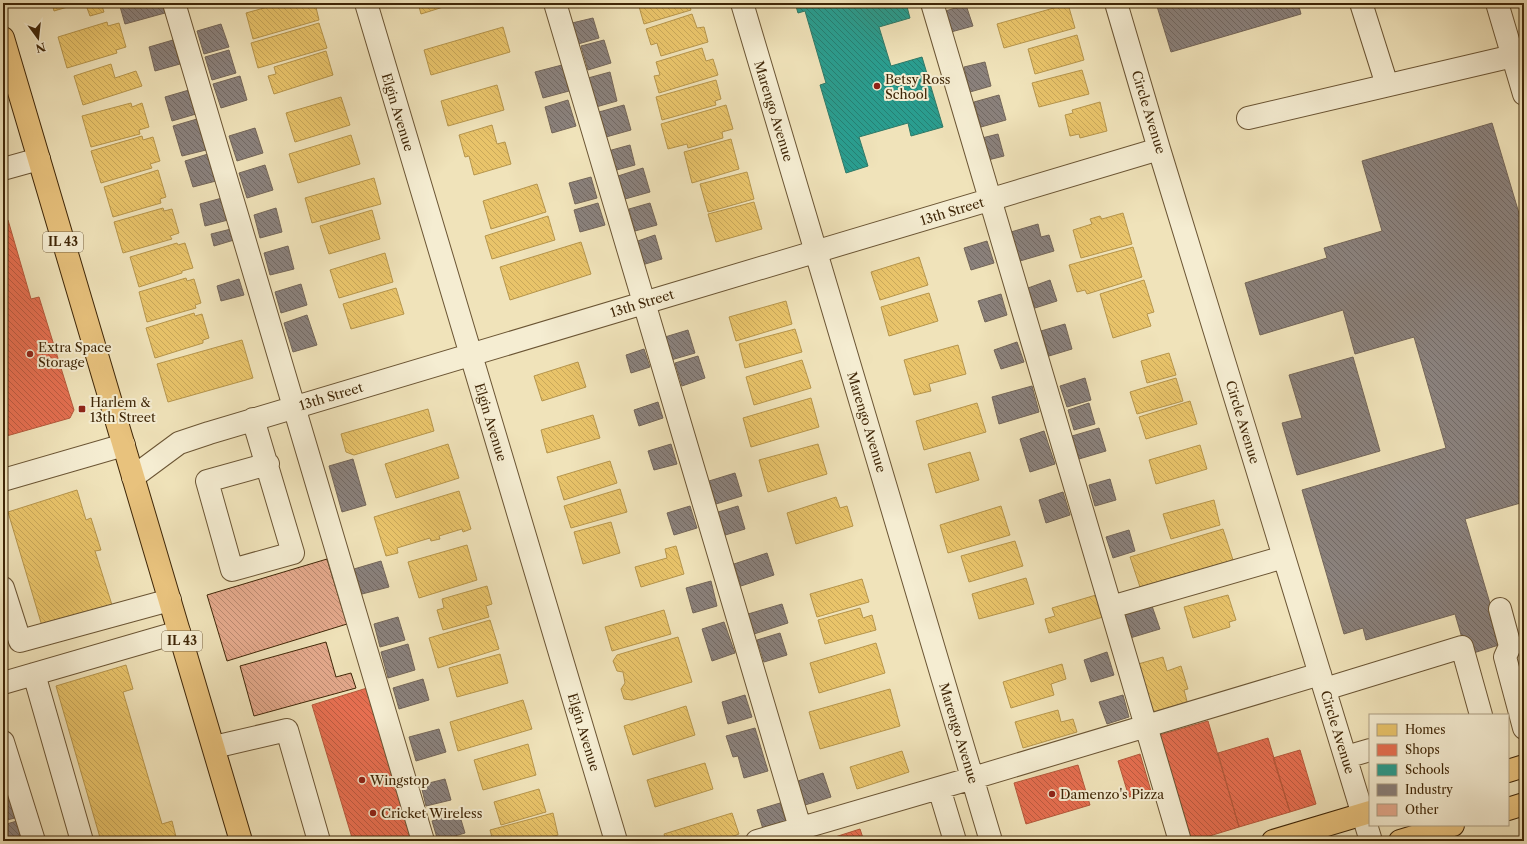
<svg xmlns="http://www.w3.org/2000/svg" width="1527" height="844" font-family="'Libre Caslon Text',serif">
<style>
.homes{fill:url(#homes-back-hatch);stroke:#b6954c}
.shops{fill:url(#shops-back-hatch);stroke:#b5593b}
.schools{fill:url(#schools-back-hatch);stroke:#307966}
.industry{fill:url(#industry-back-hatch);stroke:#746659}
.building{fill:url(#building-back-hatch);stroke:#3f2607}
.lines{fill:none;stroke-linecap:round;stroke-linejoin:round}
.minor-casing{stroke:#6b5534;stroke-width:24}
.major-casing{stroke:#3f2607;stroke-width:24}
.minor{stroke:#f5edd2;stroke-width:22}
.major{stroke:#e8c27d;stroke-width:22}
.poi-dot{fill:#8f2418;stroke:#f5edd2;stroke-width:1.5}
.labels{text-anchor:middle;stroke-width:4;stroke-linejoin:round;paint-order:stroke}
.shield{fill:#f5edd2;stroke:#766244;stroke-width:1}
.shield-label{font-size:12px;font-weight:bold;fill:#3f2607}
.poi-label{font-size:13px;fill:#3f2607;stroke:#f5edd2;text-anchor:start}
.street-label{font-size:13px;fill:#3f2607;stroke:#f5edd2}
</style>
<defs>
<pattern id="homes-back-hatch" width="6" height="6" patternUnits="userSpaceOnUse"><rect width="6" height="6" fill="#e9c46a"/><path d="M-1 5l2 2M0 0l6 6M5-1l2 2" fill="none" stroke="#c9a85a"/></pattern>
<pattern id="shops-back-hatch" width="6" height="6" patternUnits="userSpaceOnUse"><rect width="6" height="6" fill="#e76f51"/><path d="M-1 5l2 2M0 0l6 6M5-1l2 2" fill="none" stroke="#bd5b41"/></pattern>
<pattern id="schools-back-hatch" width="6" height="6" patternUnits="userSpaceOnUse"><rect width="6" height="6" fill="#2a9d8f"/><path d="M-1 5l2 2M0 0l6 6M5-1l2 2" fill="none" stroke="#258073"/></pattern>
<pattern id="industry-back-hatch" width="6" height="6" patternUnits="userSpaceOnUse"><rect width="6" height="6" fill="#8a817c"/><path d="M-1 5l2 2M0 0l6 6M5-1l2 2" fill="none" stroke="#726964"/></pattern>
<pattern id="building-back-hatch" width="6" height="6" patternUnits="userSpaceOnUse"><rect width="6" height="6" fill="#e4a98c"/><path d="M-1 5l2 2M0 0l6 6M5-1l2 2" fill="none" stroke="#ba8970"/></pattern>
</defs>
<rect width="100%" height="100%" fill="#f0e3ba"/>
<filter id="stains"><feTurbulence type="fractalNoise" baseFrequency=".005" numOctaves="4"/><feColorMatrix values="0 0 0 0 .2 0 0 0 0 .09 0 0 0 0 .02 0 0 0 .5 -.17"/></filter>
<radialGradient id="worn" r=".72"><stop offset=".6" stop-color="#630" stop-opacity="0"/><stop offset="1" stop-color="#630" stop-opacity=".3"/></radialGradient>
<path class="homes" d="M52,3H81L54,11Z
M101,3L104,12L90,16L87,8Z
M282,3H315L319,20L253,39L246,13Z
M418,3H456L421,14Z
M638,3H689L691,10L644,24Z
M1068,4L1075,28L1004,48L997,24Z
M692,14L697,28L704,27L708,42L661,56L657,43L651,45L646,29Z
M107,22L108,26L119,23L126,47L116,50L117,53L67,68L58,37Z
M319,23L327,48L258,68L251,43Z
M503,27L510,52L431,75L424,50Z
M1077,35L1084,60L1035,74L1028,49Z
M702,48L706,61L713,59L718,75L659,93L654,76L660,75L656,62Z
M326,51L333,75L274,94L268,76L276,74L274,67Z
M111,64L115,78L136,71L142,86L83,105L74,76Z
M1082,70L1089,94L1039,107L1032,83Z
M716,80L721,99L715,101L716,105L662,120L656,97Z
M497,85L504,110L448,126L441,101Z
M341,97L350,125L295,142L286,113Z
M1100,102L1107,131L1080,138L1079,134L1070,136L1065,115L1073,113L1072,110Z
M131,103L132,107L142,103L149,127L139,130L140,134L91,147L82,116Z
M726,105L733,129L722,132L723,138L688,148L687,144L668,149L661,124Z
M492,125L497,144L505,142L511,164L474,175L469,156L465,157L459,135Z
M351,135L360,164L298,183L289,154Z
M142,136L143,140L153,137L160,161L150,164L152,168L101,183L91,151Z
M731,139L739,169L692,183L684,152Z
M158,170L166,197L160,199L161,203L113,217L104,187Z
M747,172L754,199L708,212L700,184Z
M374,178L381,204L312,223L305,198Z
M537,184L546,212L491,229L483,201Z
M754,202L762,229L716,242L708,214Z
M163,208L164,211L172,209L179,233L170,236L172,239L123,253L114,222Z
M372,210L380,239L329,254L320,226Z
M1123,213L1132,244L1081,258L1073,230L1092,224L1090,219L1100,216L1102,219Z
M548,216L555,240L492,259L485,236Z
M581,242L591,274L510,300L500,267Z
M177,243L178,245L185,243L193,268L182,271V273L139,287L130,257Z
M1133,247L1142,277L1087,294L1085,290L1077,292L1069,265Z
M385,253L393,282L339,298L330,270Z
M919,257L928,285L880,300L871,272Z
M186,278L187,281L194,279L201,303L195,305L196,308L147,322L139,292Z
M1144,280L1154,312L1147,314L1151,326L1113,338L1100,294Z
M396,288L404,314L351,329L343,304Z
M929,293L938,321L889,336L881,307Z
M786,301L792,324L736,341L729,317Z
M194,313L195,316L202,314L209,338L203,340V343L155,358L146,328Z
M795,329L802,352L745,368L739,344Z
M242,340L253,378L168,402L157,364Z
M958,345L966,374L929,384L931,391L914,395L904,360Z
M1169,353L1176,375L1147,383L1141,361Z
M802,360L811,388L754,405L746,377Z
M578,362L586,387L542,401L534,376Z
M1176,378L1183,401L1137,414L1130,392Z
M811,398L819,427L751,447L743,418Z
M1190,401L1197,424L1146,439L1139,417Z
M977,403L986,432L924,450L916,421Z
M428,409L434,431L354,455L346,452L341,434Z
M593,415L600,438L547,453L541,430Z
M448,444L459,478L396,498L385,464Z
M818,444L827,474L768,492L759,460Z
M1200,445L1207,469L1156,484L1149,460Z
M970,452L979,480L936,493L928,464Z
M610,461L617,483L564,500L557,477Z
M620,489L627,512L571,528L564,506Z
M77,490L86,520L91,518L101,550L95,551L112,605L42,626L8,512Z
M459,491L471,529L463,532L462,529L439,536L440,539L431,541L430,538L397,548L398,553L386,556L374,517Z
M836,497L840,508L847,506L853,526L796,544L787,513Z
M1214,500L1220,525L1171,539L1163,514Z
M1001,506L1010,535L948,553L940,525Z
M611,522L620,553L583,564L574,532Z
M1223,529L1233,560L1140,587L1130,557Z
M1015,541L1023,566L969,582L961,556Z
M467,545L477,580L419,598L408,562Z
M676,546L684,574L641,587L635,567L667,558L665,549Z
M1026,578L1034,604L979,619L972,594Z
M862,579L869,602L817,617L810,594Z
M487,586L492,604L486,606L489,617L443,630L437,610L444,608L442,599Z
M1096,595L1103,617L1049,633L1045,619L1055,616L1052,608Z
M1228,595L1236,620L1229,622L1230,627L1193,638L1184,607Z
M860,608L863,618L872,615L876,630L825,644L818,620Z
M664,610L671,634L612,651L605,627Z
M490,620L499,649L438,668L429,638Z
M678,637L692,682L632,700L624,699L621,689L625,683L623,672L617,671L613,661L617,655Z
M876,643L885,673L819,693L810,663Z
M500,654L508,683L457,697L449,668Z
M1163,657L1167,671L1181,666L1188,689L1184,690L1188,705L1153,715L1138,664Z
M1062,664L1066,679L1051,684L1054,695L1011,708L1003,682Z
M126,665L133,689L123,692L162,824L172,821L177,841H101L56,686Z
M890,689L900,726L820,749L809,712Z
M523,700L532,729L458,751L450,722Z
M686,706L695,735L633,755L624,726Z
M1058,710L1061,722L1073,719L1077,732L1023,748L1015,722Z
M528,744L536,775L483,790L474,760Z
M902,751L909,772L857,789L850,767Z
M705,763L713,789L655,807L647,780Z
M539,789L546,812L501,825L494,802Z
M553,813L558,835L535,841H493L490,830Z
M732,813L739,834L731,837L732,841H666L664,834Z"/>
<path class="shops" d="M8,220L31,299L39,297L74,410L70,418L3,437V222Z
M367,688L413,841H353L312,705Z
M1208,721L1239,827L1193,841H1187L1156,736Z
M1268,738L1290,812L1239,827L1218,753Z
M1300,750L1316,804L1290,812L1273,758Z
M1140,754L1151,791L1129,797L1118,761Z
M1078,765L1090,805L1026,824L1014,783Z
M860,829L864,841H836L835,837Z
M835,837L836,841H820Z"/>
<path class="schools" d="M795,3H906L910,18L879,27L891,66L922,57L943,127L911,136L908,123L859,137L868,166L846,173L820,85L826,83L805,11L798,13Z"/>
<path class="industry" d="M119,3H162L165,13L125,24Z
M942,3H963L944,8Z
M1156,3H1298L1301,14L1171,52Z
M966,5L973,26L951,32L945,11Z
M593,18L599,38L578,44L572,23Z
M221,24L229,47L204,54L197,31Z
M173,40L180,64L155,71L149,47Z
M604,40L611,63L588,70L581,46Z
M229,50L236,73L212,80L205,57Z
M985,62L991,86L970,92L964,67Z
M562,65L569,91L543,98L535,72Z
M610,72L617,101L596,107L588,78Z
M240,76L247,100L221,108L213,84Z
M189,90L196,114L172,121L165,97Z
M999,95L1006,120L981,127L974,102Z
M568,100L576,126L552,133L545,107Z
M624,105L631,130L606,137L599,112Z
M197,119L206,150L182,156L173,126Z
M1492,123L1524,230V502L1465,519L1502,644L1467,655L1455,614L1366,640L1363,628L1344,634L1302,490L1446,448L1414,337L1355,354L1343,310L1260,335L1245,283L1327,258L1324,248L1382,231L1362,161Z
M255,128L263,153L237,161L229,136Z
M998,134L1004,156L988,160L982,138Z
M630,145L635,165L613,171L608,151Z
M208,154L216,181L193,187L185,161Z
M265,165L273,190L247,198L239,173Z
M643,168L650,192L625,199L618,176Z
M591,177L597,198L575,204L569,183Z
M222,198L228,220L205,226L200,204Z
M598,203L605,225L580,232L574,210Z
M650,203L657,225L635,231L629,209Z
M276,208L282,232L260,238L254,215Z
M1038,224L1041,237L1049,235L1054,251L1020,261L1011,232Z
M231,229L234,240L214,246L211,234Z
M655,235L662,259L642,265L635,242Z
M987,241L994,263L971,270L964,248Z
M288,246L294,269L270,275L264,253Z
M239,279L244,295L221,301L217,286Z
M1050,280L1057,301L1035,308L1028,288Z
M301,284L307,305L281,313L275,292Z
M1001,294L1007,315L985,322L978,301Z
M307,315L317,345L293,352L284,323Z
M1065,324L1072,349L1049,356L1041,331Z
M688,330L695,353L671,360L665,337Z
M1017,342L1024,362L1001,369L994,350Z
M644,349L650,367L631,373L626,355Z
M698,356L705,378L682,386L675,363Z
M1353,357L1380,451L1297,475L1282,423L1302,418L1289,375Z
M1085,378L1091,400L1067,407L1060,386Z
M1032,386L1039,412L999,424L992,397Z
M658,402L663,418L639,426L634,410Z
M1089,403L1095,424L1074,430L1068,410Z
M1099,428L1106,451L1079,459L1072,436Z
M1044,431L1055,464L1030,472L1020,439Z
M671,444L677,464L654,470L648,451Z
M353,459L366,505L342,512L329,466Z
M735,473L742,496L716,504L709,481Z
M1110,479L1116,500L1095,506L1089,485Z
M1063,492L1070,515L1046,523L1039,500Z
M690,506L697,528L674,535L667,513Z
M738,506L745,529L722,536L715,513Z
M1129,530L1135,551L1113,558L1106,537Z
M767,553L774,575L741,586L734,564Z
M381,561L389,587L362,594L354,569Z
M711,581L717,606L693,613L686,588Z
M782,604L788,623L754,634L748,614Z
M1152,606L1160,629L1130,638L1123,615Z
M398,617L405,640L380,647L374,624Z
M724,622L735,653L712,661L702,629Z
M780,633L787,655L764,662L757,640Z
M408,644L415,670L388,678L381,652Z
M1107,652L1114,675L1091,682L1084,660Z
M423,679L429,700L399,709L393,688Z
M745,695L752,717L728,724L722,702Z
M1123,695L1129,717L1107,724L1099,702Z
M755,728L768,771L744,778L738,756L733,757L726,736Z
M439,729L446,752L416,761L409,737Z
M823,773L831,797L805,805L798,781Z
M445,779L451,800L426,806L421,785Z
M8,792L15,818L3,821V794Z
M780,803L787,825L764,832L757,810Z
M459,813L465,833L438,841L432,821Z
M17,821L22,841H3V825Z"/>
<path class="building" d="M327,559L347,624L227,661L207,595Z
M326,642L336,677L351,673L356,688L254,716L240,666Z"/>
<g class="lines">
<g class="minor-casing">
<path id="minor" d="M174,3L423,841
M366,3L616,841
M555,3L804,841
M742,3L991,841
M932,3L1180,841
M1116,3L1159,149L1371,841
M1361,3L1387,85
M1497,3L1524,94
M1248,118L1513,56
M3,169L39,159
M253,419L293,553L232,570L207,481L268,464
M133,477L179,443L209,433L1159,149
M3,480L124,445
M3,588L20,641L170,600
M1111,607L1284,557
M1500,609L1510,646L1505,657L1524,728
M34,674L82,841
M3,683L179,632
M1325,689L1462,647L1481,715
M3,742L34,841
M214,747L287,730L319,841
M1346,757L1370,750
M939,788L955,841
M757,841L973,778L1320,674"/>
</g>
<g class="major-casing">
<path id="major" d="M3,38L241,841
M1508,771L1524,766
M1508,809L1524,804
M1273,841L1370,812
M1400,841L1453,825"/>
</g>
<use href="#minor" class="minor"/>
<use href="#major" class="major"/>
</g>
<g class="poi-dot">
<circle cx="877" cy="86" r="4"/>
<circle cx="30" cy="354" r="4"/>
<rect x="78" y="405" width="8" height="8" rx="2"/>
<circle cx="362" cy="780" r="4"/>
<circle cx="1052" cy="794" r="4"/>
<circle cx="373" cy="813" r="4"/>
</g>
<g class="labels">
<g class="shield">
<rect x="43" y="232" width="40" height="20" rx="3"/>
<rect x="162" y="631" width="40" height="20" rx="3"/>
</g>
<g class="shield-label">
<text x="63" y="246">IL 43</text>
<text x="182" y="645">IL 43</text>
</g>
<g class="poi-label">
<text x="885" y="84">Betsy Ross<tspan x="885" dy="15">School</tspan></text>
<text x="38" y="352">Extra Space<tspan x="38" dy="15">Storage</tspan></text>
<text x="90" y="407">Harlem &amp;<tspan x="90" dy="15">13th Street</tspan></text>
<text x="370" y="785">Wingstop</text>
<text x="1060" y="799">Damenzo's Pizza</text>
<text x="381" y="818">Cricket Wireless</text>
</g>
<g class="street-label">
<text transform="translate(774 111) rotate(73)" y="5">Marengo Avenue</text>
<text transform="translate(398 112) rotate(73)" y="5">Elgin Avenue</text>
<text transform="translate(1149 112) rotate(73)" y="5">Circle Avenue</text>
<text transform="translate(952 211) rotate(-17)" y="5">13th Street</text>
<text transform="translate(642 303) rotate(-17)" y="5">13th Street</text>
<text transform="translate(331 396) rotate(-17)" y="5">13th Street</text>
<text transform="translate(491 422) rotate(73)" y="5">Elgin Avenue</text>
<text transform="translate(867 422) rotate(73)" y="5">Marengo Avenue</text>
<text transform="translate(1243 422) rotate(73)" y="5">Circle Avenue</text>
<text transform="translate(584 732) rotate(73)" y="5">Elgin Avenue</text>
<text transform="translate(1338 732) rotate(73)" y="5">Circle Avenue</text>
<text transform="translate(959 733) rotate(73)" y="5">Marengo Avenue</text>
</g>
</g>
<rect width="1527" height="844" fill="none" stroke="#f0e3ba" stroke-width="16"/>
<rect x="4" y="4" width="1519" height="836" fill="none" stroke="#3f2607" stroke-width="2"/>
<rect x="8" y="8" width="1511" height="828" fill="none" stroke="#3f2607"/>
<rect x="1369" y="714" width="140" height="112" fill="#f5edd2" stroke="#ac9d81"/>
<rect x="1377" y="724" width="20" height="12" fill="#e9c46a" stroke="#ac9d81"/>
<text x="1405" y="734" font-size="12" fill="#3f2607">Homes</text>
<rect x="1377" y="744" width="20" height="12" fill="#e76f51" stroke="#ac9d81"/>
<text x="1405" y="754" font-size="12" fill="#3f2607">Shops</text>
<rect x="1377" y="764" width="20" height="12" fill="#2a9d8f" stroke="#ac9d81"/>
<text x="1405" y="774" font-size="12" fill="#3f2607">Schools</text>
<rect x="1377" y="784" width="20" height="12" fill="#8a817c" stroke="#ac9d81"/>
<text x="1405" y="794" font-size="12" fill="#3f2607">Industry</text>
<rect x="1377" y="804" width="20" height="12" fill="#e4a98c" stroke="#ac9d81"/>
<text x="1405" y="814" font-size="12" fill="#3f2607">Other</text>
<g transform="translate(38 38) rotate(165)" stroke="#f5edd2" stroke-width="3" paint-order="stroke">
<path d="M0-3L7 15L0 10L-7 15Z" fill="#3f2607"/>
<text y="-6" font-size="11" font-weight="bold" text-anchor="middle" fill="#3f2607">N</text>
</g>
<rect width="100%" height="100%" filter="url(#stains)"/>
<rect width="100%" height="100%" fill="url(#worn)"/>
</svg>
